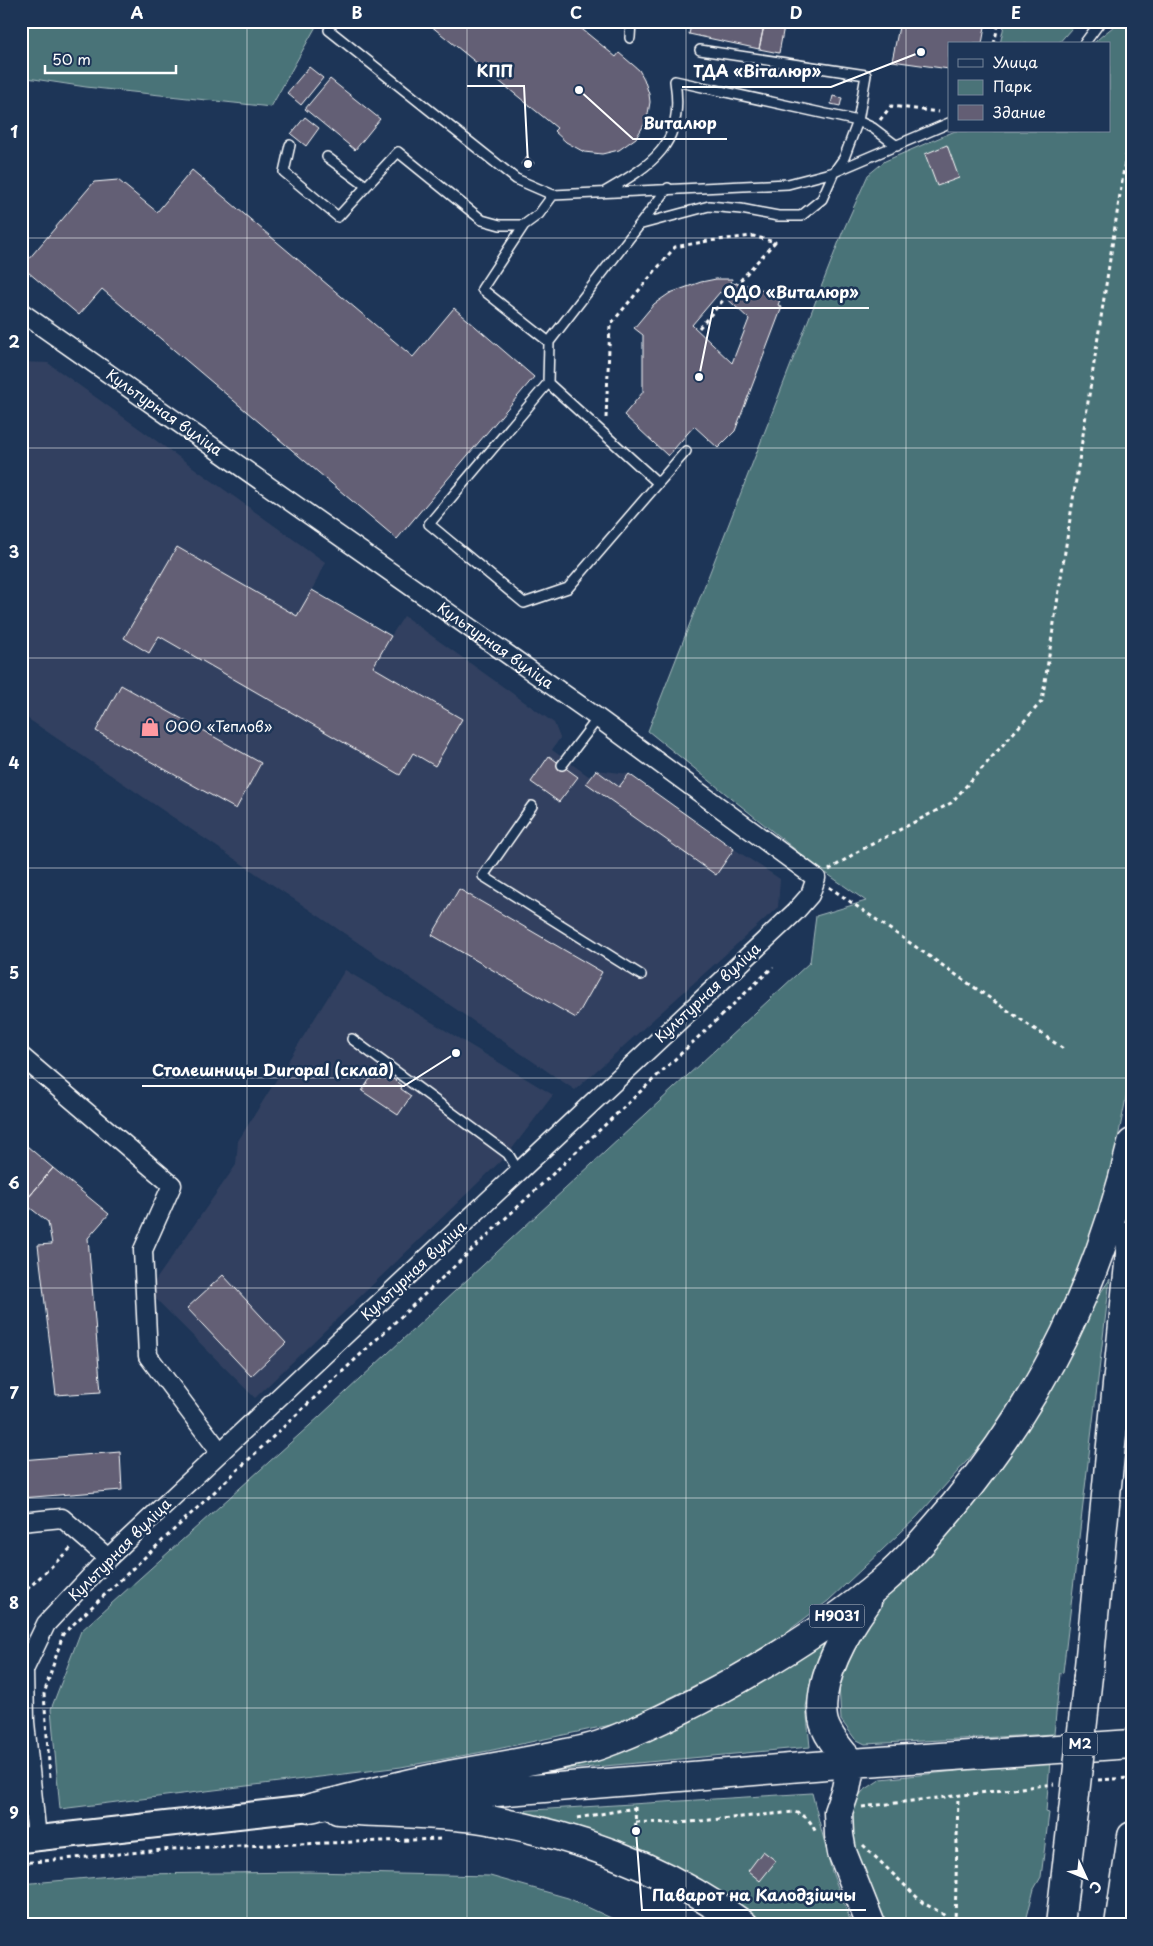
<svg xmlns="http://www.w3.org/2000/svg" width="1153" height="1946" font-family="'Playpen Sans',sans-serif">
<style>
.built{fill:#324160}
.green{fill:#4a7378;stroke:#a4b9bc}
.building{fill:#635e74;stroke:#fff;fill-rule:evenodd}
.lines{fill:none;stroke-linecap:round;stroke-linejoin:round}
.service-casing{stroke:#fff;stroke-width:12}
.minor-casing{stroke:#fff;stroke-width:21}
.secondary-casing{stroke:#fff;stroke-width:28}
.trunk-casing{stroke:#fff;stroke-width:31}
.path{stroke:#fff;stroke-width:3;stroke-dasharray:4 4;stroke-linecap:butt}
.service{stroke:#1d3557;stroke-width:9}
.minor{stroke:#1d3557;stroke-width:18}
.secondary{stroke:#1d3557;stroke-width:24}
.trunk{stroke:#1d3557;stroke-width:28}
.trunk-bridge-casing{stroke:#fff;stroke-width:31;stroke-linecap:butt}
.trunk-bridge{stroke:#1d3557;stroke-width:28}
.grid{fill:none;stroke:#fff;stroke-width:1;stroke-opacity:0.55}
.labels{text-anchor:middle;stroke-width:5;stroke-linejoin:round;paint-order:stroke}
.shield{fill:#1d3557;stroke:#bbc2cd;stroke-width:1}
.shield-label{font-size:14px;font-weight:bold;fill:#fff}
.street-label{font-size:15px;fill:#fff;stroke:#1d3557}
.poi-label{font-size:15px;fill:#fff;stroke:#1d3557;text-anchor:start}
.leader{fill:none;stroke:#fff;stroke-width:2}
.callout-dot{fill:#fff;stroke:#1d3557;stroke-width:2}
.callout-label{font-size:16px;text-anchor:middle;font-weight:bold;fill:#fff;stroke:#1d3557;stroke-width:5;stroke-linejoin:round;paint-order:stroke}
.neatline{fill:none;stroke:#fff;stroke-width:2}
.grid-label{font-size:16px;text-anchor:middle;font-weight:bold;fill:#fff}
</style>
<rect width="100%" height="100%" fill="#1d3557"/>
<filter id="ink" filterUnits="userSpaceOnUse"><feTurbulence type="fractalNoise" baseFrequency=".02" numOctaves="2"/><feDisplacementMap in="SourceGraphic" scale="10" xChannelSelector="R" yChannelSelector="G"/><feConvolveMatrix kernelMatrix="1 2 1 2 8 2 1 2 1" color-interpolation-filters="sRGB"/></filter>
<g filter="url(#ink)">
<path class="built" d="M21,362L48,363L325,562L312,590L391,636L404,616L554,723L560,738L552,750L590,777L596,770L629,774L734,849L780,879L778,907L575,1090L21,714Z
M345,970L553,1095L508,1154L255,1398L148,1291L236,1165L238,1141Z"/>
<path class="green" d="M21,21H319L271,107L86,87L21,77Z
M1005,21H1078L1058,44H1000Z
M1119,21H1132V1050L1126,1098L1109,1183L1093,1241L1040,1358L991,1434L917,1517L828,1601L780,1637L725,1670L620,1723L488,1751L401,1767L60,1809L51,1709L81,1631L319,1417L810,962L816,916L866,901L813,864L648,731L843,231L868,175L885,161L955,131H1109V44H1093C1101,35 1111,30 1119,21Z
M1110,1279L1063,1672L1060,1673L1054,1734L865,1744L855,1739L841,1720L839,1684L847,1664L869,1624L884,1601L914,1564Z
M840,1626L811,1689L806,1706L810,1747L529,1773Z
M1050,1761L1046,1812L1049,1813L1041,1877L1034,1889L1025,1925H881L846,1831L854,1802L863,1791L881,1779Z
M812,1793L832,1872L852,1925H764L745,1908L685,1875L500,1812Z
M309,1872L490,1876L568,1898L626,1925H21V1884L133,1874Z"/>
<path class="building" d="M425,21H572L616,57L619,53L639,70L644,79L649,94L650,102L647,120L636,138L619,150L602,154L584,152L566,142L554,131L557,128Z
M692,21H765L759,49L689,34Z
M765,21H785L779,53L759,49Z
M900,21H920L919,26Z
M920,21H986L982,44H949V69L892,61L900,22L919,26Z
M309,67L323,78L301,105L287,93Z
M330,79L380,119L355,150L305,109Z
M833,96L842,98L840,106L831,104Z
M305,117L319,128L306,146L291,134Z
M947,145L959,178L937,186L925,154Z
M527,157L534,163L528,170L521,164Z
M192,170L413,357L454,308L534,377L397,539L102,289L79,315L22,267L94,182L118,180L157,212Z
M716,279H732L731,283L753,286L781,297L778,305L782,307L735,431L718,448L694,426L668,456L624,415L643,392V335L634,328L654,304L670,293L701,282ZM720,292L749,319L732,363L692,325Z
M177,547L297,616L312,590L391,636L373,667L462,719L435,766L413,753L400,775L159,636L149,653L124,638Z
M121,685L261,763L236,809L96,731Z
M549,756L578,777L559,802L531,782Z
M596,770L619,787L629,774L734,849L716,875L586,783Z
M459,889L602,972L576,1018L432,935Z
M377,1068L402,1085L401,1089L411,1096L398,1115L362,1091Z
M21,1141L53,1168L24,1203L21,1201Z
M53,1168L109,1214L88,1238L101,1392L56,1395L38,1245L52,1244L48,1222L24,1203Z
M223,1275L286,1343L251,1376L187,1308Z
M120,1452L122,1490L21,1498V1460Z
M763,1851L776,1861L760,1881L748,1871Z"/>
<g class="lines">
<g class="service-casing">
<path id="service" d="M329,30L516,179L553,195L788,184L834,172L949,123
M630,38L631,21
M1084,44L1101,21
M700,50L866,75L858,121L873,128L897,146
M290,145L284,172L338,217L398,152L482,220L500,225H524L539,214L553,195
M327,157L366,186
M603,193C653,164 685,145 675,81L858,121L844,158L834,172L822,199L801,216H778L741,209L709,206L642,224
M524,225L482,289L549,342L548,383L429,524L524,603L568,588L686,451
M549,342L668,188
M548,383L658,483
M562,765L598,718
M532,806L483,876L641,975
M352,1039L508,1154L519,1172"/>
</g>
<g class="minor-casing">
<g id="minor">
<path id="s1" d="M21,312L598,718L816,878L810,895L795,912L108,1558L46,1624L24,1670L25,1722L37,1838"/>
<path d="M21,1056L172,1185L143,1250L148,1356L220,1452"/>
<path d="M21,1522L62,1518L108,1558"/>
</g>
</g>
<g class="secondary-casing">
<path id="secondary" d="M21,1840L310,1808"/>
</g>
<g class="trunk-casing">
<path id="trunk" d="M867,1602C846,1631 817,1680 823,1718C825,1734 841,1751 851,1763L846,1789L838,1812L839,1835L842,1852L871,1925
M1088,1676L1132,1234
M411,1799L851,1763L1132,1744
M310,1808C360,1796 409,1782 460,1773C496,1767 531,1761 567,1753C578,1751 589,1749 600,1745C648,1728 694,1704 739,1679C788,1651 837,1620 881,1583C908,1560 932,1531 955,1504C1045,1394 1099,1281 1132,1143
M338,1810C386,1813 435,1813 483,1819C497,1821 513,1825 527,1828C607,1846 678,1877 744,1925
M1060,1925L1073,1812
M1119,1925L1132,1836"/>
</g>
<path class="path" d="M994,44L999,21
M880,120L891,106L939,112
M699,328L726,297
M606,418L610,325L675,247L708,241L753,236L775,242L737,284
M829,870L857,852L951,803L1042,701L1132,116
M829,887L1065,1050
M21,1595L72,1547
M50,1777L44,1694L63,1634L773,967
M1098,1780L1132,1778
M635,1807L636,1831
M862,1807L1054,1784
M577,1818L635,1808
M636,1822L679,1823L794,1812C806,1815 811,1821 816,1833
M863,1845L923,1903L940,1912L955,1924
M21,1863L184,1848L440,1839
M955,1924L958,1796"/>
<use href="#service" class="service"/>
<use href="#minor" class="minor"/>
<use href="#secondary" class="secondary"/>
<use href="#trunk" class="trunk"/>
<g class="trunk-bridge-casing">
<path id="trunk-bridge" d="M1073,1812L1088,1676"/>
</g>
<use href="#trunk-bridge" class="trunk-bridge"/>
</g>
</g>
<path class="grid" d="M247,21V1925M467,21V1925M686,21V1925M906,21V1925M21,238H1132M21,448H1132M21,658H1132M21,868H1132M21,1078H1132M21,1288H1132M21,1498H1132M21,1708H1132"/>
<defs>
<g id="shop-bare" transform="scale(1.5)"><path d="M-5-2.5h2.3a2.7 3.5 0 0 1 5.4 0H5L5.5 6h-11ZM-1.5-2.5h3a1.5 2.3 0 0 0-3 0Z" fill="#ff9aa2" stroke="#1d3557" stroke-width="2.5" paint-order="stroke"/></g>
</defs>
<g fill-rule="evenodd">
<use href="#shop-bare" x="150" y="727"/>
</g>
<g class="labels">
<g class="shield">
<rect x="809.5" y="1604.5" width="55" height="23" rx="4"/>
<rect x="1062.5" y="1732.5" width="35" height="23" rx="4"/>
</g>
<g class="shield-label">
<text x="837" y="1621">Н9031</text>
<text x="1080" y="1749">М2</text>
</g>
<g class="street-label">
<text dy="5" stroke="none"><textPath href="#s1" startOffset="175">Культурная вуліца</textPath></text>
<text dy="5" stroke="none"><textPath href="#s1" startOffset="580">Культурная вуліца</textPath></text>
<text transform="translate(708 993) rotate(-43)" y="5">Культурная вуліца</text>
<text transform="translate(414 1271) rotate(-43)" y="5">Культурная вуліца</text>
<text transform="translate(120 1550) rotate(-45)" y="5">Культурная вуліца</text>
</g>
<g class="poi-label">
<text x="165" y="732">ООО «Теплов»</text>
</g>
</g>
<path class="leader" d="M528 164L524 86H467M921 52L831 87H682M579 90L633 139H727M699 377L713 308H869M456 1053L404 1086H142M636 1831L642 1910H866"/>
<g class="callout-dot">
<circle cx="528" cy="164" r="5"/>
<circle cx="921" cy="52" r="5"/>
<circle cx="579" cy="90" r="5"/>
<circle cx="699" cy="377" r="5"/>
<circle cx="456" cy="1053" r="5"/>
<circle cx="636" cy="1831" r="5"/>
</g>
<g class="callout-label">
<text x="495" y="77">КПП</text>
<text x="757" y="77">ТДА «Віталюр»</text>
<text x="680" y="129">Виталюр</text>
<text x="791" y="298">ОДО «Виталюр»</text>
<text x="273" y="1076">Столешницы Duropal (склад)</text>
<text x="754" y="1901">Паварот на Калодзішчы</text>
</g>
<rect width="1153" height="1946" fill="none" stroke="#1d3557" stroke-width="55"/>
<rect x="948" y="42" width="162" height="90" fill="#1d3557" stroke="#77869a"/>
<rect x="958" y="59" width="25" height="8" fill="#1d3557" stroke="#77869a"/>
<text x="993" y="68" font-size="15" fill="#ffffff">Улица</text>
<rect x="958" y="80" width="25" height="15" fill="#4a7378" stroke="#77869a"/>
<text x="993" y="92" font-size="15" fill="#ffffff">Парк</text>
<rect x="958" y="105" width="25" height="15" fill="#635e74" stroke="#77869a"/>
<text x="993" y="118" font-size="15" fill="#ffffff">Здание</text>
<g transform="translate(1086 1878) rotate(134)" stroke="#1d3557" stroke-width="4" paint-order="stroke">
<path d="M0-4L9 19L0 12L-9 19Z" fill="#ffffff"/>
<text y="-8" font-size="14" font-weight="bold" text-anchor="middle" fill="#ffffff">С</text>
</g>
<path d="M45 65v8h131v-8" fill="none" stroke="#ffffff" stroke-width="2.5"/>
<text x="52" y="65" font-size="15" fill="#ffffff" stroke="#1d3557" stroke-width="4" paint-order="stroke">50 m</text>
<rect x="28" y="28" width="1098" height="1890" class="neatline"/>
<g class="grid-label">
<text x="137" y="19">A</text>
<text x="357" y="19">B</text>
<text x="576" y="19">C</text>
<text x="796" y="19">D</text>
<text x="1016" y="19">E</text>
<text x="14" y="138">1</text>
<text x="14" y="348">2</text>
<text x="14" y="558">3</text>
<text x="14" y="769">4</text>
<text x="14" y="979">5</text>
<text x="14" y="1189">6</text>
<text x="14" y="1399">7</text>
<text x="14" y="1609">8</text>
<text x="14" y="1819">9</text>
</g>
</svg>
